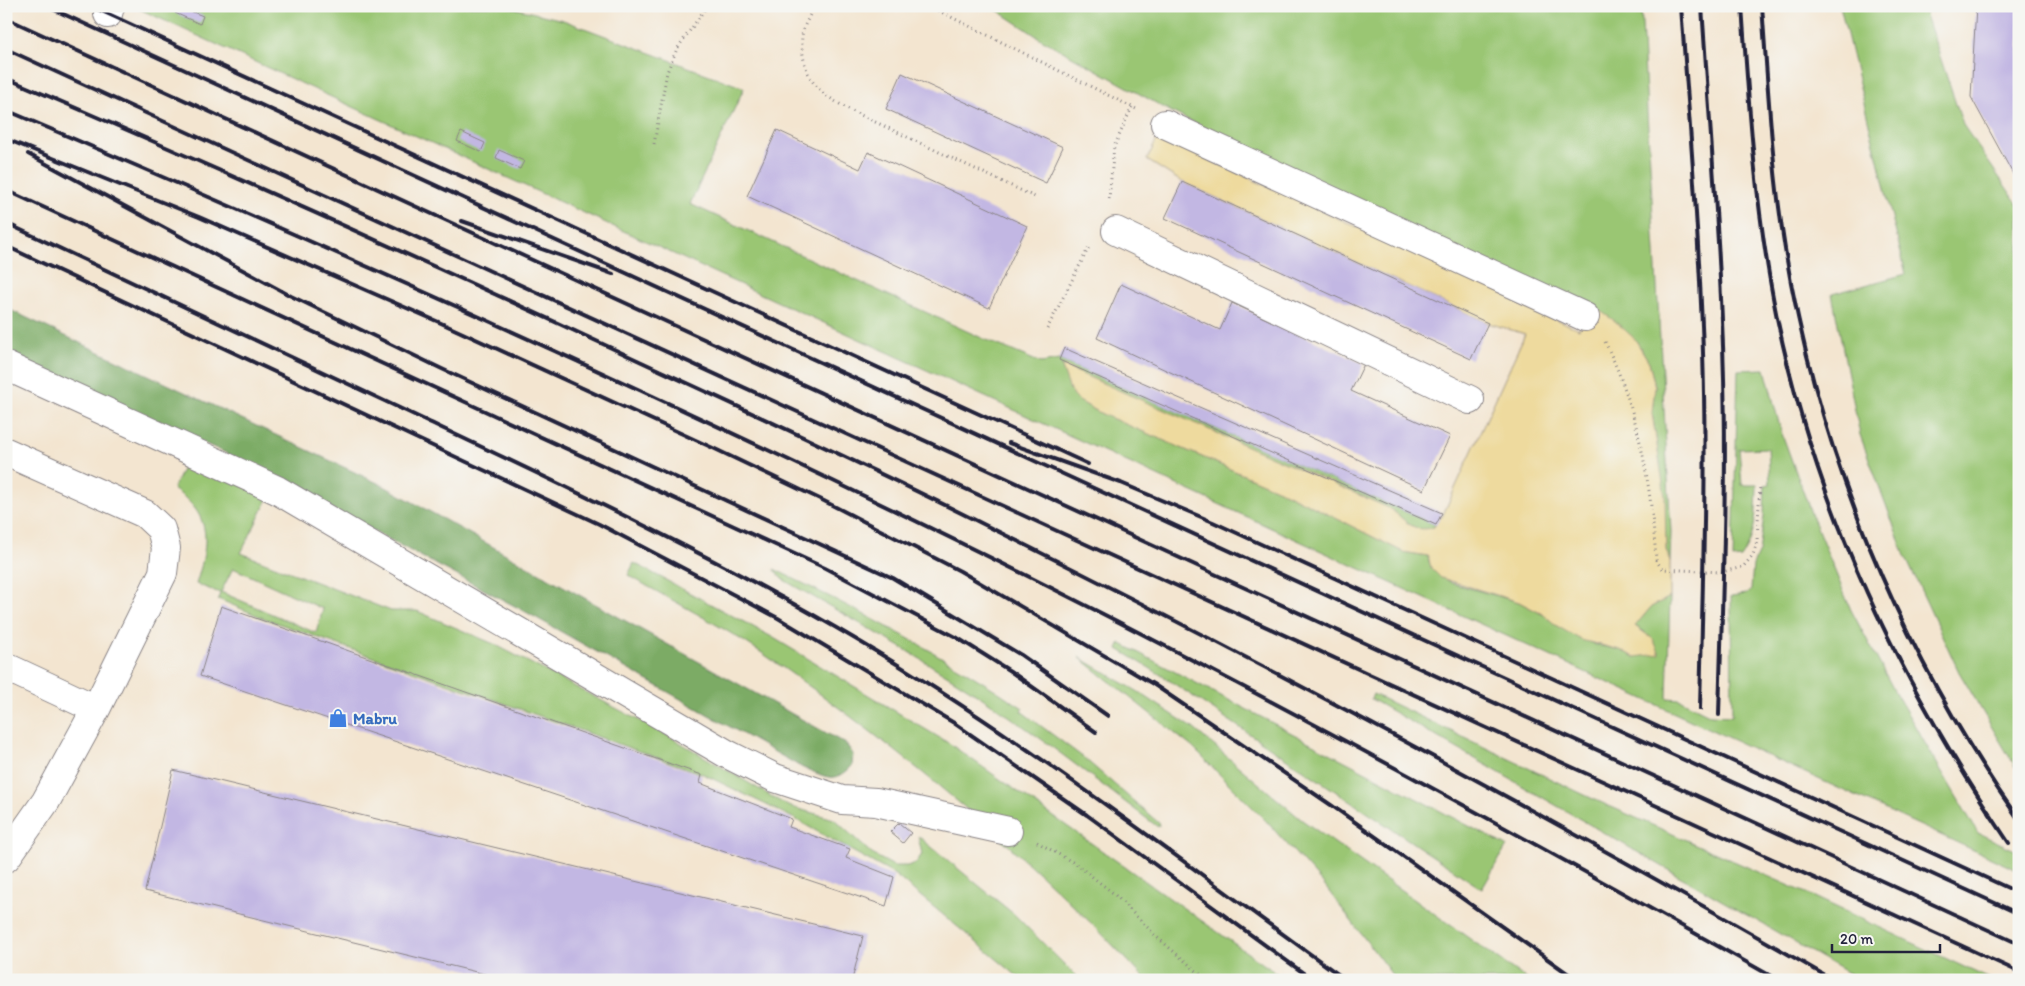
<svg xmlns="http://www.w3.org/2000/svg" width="2025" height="986" font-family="Itim,sans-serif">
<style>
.green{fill:#9ac673;stroke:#5e7457;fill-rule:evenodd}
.forest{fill:#7bab65;stroke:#4e6650}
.sand{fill:#eeda9e;stroke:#887e6c}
.building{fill:#c2b7e3}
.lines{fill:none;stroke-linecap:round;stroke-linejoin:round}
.minor-casing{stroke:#8a8486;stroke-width:30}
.path{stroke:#8a8486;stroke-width:3;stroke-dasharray:1 4;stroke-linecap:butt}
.minor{stroke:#fff;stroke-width:28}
.rail{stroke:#22223b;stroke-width:4}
.labels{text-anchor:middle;stroke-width:4;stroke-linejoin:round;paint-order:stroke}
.shop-label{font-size:16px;font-weight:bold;fill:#366cbe;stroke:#f6f6f2;text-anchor:start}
</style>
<rect width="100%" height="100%" fill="#f6f6f2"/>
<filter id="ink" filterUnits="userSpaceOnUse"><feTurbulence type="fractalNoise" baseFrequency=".02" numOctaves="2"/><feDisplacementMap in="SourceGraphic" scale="10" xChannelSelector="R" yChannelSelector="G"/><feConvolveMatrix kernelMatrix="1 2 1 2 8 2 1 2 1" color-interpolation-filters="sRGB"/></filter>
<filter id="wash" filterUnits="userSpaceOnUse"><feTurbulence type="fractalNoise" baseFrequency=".0096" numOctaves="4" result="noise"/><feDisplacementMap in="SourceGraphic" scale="20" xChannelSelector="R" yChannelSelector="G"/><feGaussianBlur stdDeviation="1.12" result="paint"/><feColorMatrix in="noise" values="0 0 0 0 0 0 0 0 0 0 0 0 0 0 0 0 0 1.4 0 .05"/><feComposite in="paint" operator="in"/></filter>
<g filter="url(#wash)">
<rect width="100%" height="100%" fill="#f3e5d0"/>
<path class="green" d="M506,6L563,20L744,88L690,204L984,339L1041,363L1059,360L1436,525C1419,539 1403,518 1389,508L1061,365C1075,398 1069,396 1102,414L1286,493L1403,552L1428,556L1429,563L1451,583L1519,602L1544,615L1557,626L1596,645L1620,650L1635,657L1645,632L1635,626L1651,607L1670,597L1667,698L1679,699L1711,715L1732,716L1731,596L1747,594L1751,589L1753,565L1759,552L1764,516L1765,485L1770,484L1768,448L1739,449L1742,485H1757C1756,512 1757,535 1741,558L1733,559L1738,370L1765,369L1781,431L1811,513L1851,610L1896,694L1978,833L2019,852V871L135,7Z
M991,6H1641L1671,532L1670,561L1666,550L1660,463L1652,413L1655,387L1649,362L1635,339L1172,112L1041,39Z
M1840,6H1923L1963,125L2019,206V773L1959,672L1905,556L1860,435L1832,294L1906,274Z
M187,459L269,497L241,553L391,611H417L494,644L669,736L788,806L834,819L872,854L894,866H907L916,863L922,854L918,836L1015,915L1080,980H1022L895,875L793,818L703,774L263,618L218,599L220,593L196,584C209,543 213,515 173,489ZM233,568L323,609L316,633L221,592Z
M634,563L772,637L950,744L1286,980H1146C1032,857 900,748 762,653C719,624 672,601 628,575Z
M774,569C860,611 944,655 1023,708L1021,711L1084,758L1160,824L1158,827C1098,782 1040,736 978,695C914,653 848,617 782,579Z
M1120,643L1507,846L1482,889L1161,675L1118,649Z
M1079,657L1137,691L1193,728L1302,820L1528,980H1398L1393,976L1324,885L1266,821L1192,747Z
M1373,694L1591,798L1806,893L1992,980H1860L1371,699Z"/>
<path class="forest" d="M6,308L384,486L846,744L853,754L852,766C834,785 826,776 803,768L526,612L226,453L6,354Z"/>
<path class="sand" d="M1158,137L1537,308L1536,311L1579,329L1590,304L1615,321L1635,339L1649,362L1655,387L1652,413L1665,497L1666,550L1670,561V597L1651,607L1635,626L1653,639L1660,654L1635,657L1620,650L1581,640L1557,626L1544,615L1519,602L1441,578L1431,568L1428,556L1403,552L1286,493L1102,414L1079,401L1070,390L1061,365L1389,508C1406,520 1413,534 1434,527L1440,517H1442L1525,334L1488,323L1182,182L1147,160Z"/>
<g id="blocks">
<path class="building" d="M178,6L203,16L200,24L175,13Z
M1976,6H2019V185L1971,97Z
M902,73L1063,147L1046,183L886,109Z
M777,130L860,169L868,152L1027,226L989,308L747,196Z
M461,132L485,143L481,152L457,141Z
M499,150L524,161L520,169L496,158Z
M1182,182L1488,323L1471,359L1165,218Z
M1121,284L1220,330L1232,303L1364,364L1351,391L1450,436L1424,490L1097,338Z
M1064,348L1364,479L1442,513L1436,525L1059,360Z
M221,606L702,775L700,783L792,819L789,827L850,849L846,858L894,877L886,906L200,676Z
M173,770L863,936L852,980H509L145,891Z
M899,823L911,833L903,843L890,832Z"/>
</g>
</g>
<g filter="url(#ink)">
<use href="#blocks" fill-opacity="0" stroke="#8a8486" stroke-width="1"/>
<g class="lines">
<g class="minor-casing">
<path id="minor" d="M108,14L110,7
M1165,124L1585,317
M1116,231L1470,400
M6,366L277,490L727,754L775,778L842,800L876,802L1008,831
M6,452L145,514L161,529L166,548L163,573L96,709
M6,667L96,709L46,801L6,858"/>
</g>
<path class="path" d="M814,6C811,14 805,23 803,31C801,39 802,47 803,55C808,87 825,96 852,111L1037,198
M929,6L1138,110
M654,144L667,72L677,49L707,6
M1109,199L1114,147L1132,107
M1047,329L1089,247
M1605,342C1639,411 1651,484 1656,560L1662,569L1722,572L1743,567L1753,555L1757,541L1760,485
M1037,842L1076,864L1113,893L1158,938L1207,980"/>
<use href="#minor" class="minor"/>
<path class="rail" d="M46,6L2019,914
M91,6L1088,464
M1681,6C1688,106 1697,205 1701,304C1708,439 1703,574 1700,709
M1702,6C1710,131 1721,255 1724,379C1727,491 1722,604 1719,715
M1742,6C1749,110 1756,215 1777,318C1818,513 1898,679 2009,843
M1762,6C1768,87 1772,169 1785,249C1819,455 1899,649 2019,820
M6,18L2019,944
M6,49L2019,972
M6,78C208,164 407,253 605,345C732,404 860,462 985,525C1273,667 1555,820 1833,980
M6,110C374,266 740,430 1097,611C1327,728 1553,853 1778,980
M6,139L199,217L441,323L713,448L824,501L960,571L1153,684L1331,805L1577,980
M28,154L291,296L442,369L893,578L1021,655L1108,716
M6,190L825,568L956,637L1010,671L1096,732
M462,221L613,274
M6,223C147,288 287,355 427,421C575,491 722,560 862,643C1032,744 1186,865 1346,980
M6,246L599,524L778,618L954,723L1087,815L1313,980
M1009,443L1121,483L1213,522L2019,893"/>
</g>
</g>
<defs>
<g id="shop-bare" transform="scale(1.5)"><path d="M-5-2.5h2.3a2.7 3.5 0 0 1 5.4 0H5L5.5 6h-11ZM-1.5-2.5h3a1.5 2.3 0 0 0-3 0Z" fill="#3f7fe0" stroke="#f6f6f2" stroke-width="2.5" paint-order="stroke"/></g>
</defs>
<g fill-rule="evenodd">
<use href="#shop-bare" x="338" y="718"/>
</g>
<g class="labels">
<g class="shop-label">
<text x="353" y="724">Mabru</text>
</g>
</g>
<rect width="2025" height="986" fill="none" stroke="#f6f6f2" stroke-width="25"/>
<path d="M1832 944v8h108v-8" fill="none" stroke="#22223b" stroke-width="2.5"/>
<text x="1840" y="944" font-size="15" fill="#22223b" stroke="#f6f6f2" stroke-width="4" paint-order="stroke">20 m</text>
</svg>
